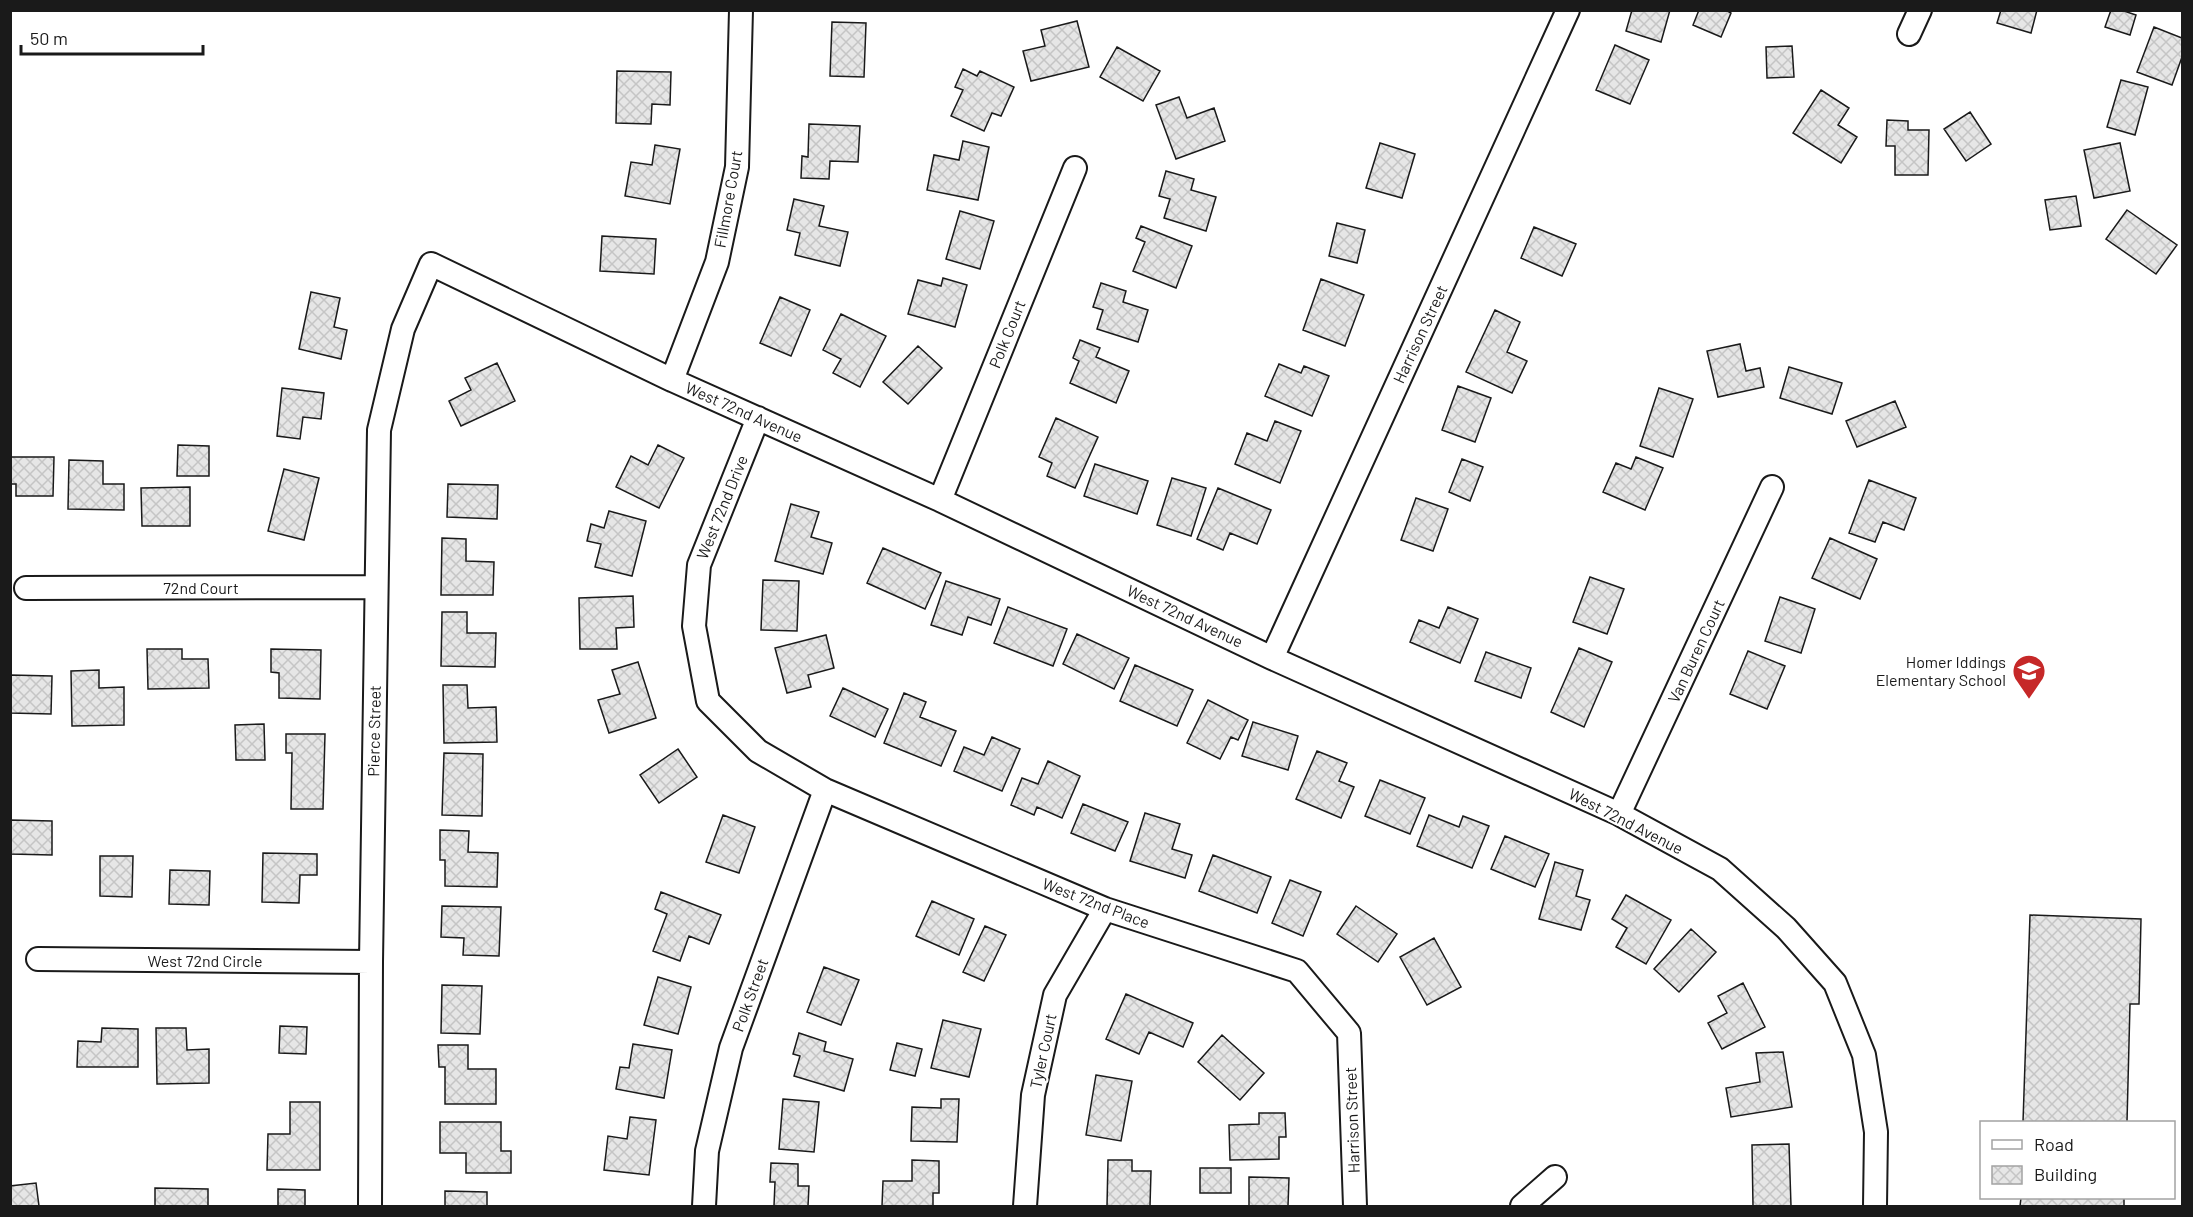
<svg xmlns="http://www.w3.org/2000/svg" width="2193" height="1217" font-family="Barlow,sans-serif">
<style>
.building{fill:url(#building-cross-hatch);stroke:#1a1a1a;stroke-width:1.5}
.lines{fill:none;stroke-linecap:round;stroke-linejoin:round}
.minor-casing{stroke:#1a1a1a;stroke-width:26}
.minor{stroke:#fff;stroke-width:22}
.labels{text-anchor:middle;stroke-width:4.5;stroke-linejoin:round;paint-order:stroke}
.street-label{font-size:16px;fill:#1a1a1a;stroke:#fff}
.poi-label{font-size:16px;fill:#1a1a1a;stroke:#fff;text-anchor:end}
</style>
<defs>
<pattern id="building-cross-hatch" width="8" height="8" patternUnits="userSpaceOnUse" patternTransform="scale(1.5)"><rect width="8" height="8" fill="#e6e6e6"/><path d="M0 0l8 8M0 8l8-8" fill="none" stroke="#c5c5c5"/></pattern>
</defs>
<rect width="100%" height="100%" fill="#fff"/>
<path class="building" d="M1632,10H1670L1661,42L1626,31Z
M1699,10H1726L1731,13L1721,37L1693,25Z
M2001,10H2037L2031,33L1997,23Z
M2111,10H2121L2136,15L2130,35L2105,27Z
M1077,21L1089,67L1031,81L1023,51L1045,46L1041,30Z
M832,22L866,23L864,77L830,76Z
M2154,27L2182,38V57L2172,85L2137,72Z
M1615,45L1649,60L1630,104L1596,90Z
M1792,46L1794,77L1767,78L1766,47Z
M1117,47L1160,71L1143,101L1100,77Z
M963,69L977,76L980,71L1014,87L1001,116L992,113L984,131L951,116L963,90L955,87Z
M617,71L671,72L670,105L652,104L651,124L616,123Z
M2121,80L2148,87L2135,135L2107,127Z
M1821,90L1849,108L1838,125L1857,137L1841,163L1793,133Z
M1179,97L1187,118L1214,108L1225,141L1176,159L1156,105Z
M1970,112L1991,144L1966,161L1944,129Z
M1887,120L1908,121V130H1929L1928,175H1895V146H1886Z
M809,124L860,126L858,162L830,161L829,179L801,178L802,156L808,157Z
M963,141L989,147L978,200L927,190L934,155L959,160Z
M1380,143L1415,154L1402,198L1366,188Z
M2120,143L2130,191L2094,198L2084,150Z
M655,145L680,149L670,204L625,196L631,162L652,165Z
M1166,171L1194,179L1191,190L1216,197L1206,231L1164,218L1170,199L1159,196Z
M2076,196L2081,226L2050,230L2045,200Z
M794,199L824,206L819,226L848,232L840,266L795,255L800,233L787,230Z
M2127,210L2177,245L2156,274L2106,239Z
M960,211L994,221L980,269L946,259Z
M1337,223L1365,230L1357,263L1329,256Z
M1141,226L1192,246L1176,288L1133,271L1145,242L1136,238Z
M1534,227L1576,244L1562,276L1521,258Z
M602,236L656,239L654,274L600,271Z
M943,278L967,285L955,327L908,314L918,280L941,286Z
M1321,279L1364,295L1345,346L1303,330Z
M1101,283L1126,291L1123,302L1148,310L1138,342L1097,329L1103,310L1093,307Z
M311,292L340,298L334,327L347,330L341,359L299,349Z
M780,297L810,310L791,356L760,343Z
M1495,310L1520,322L1507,352L1527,361L1512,393L1466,372Z
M841,314L886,336L860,387L833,373L841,359L823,350Z
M1080,340L1100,348L1096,357L1129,371L1116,403L1070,383L1079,361L1073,358Z
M1740,344L1746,371L1760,368L1764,387L1718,397L1707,351Z
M918,346L942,368L908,404L883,382Z
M497,363L515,401L461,426L449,401L471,390L465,378Z
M1279,364L1301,373L1304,366L1329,376L1312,416L1265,396Z
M1789,367L1842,383L1832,414L1780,398Z
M1458,386L1491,398L1475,442L1442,430Z
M282,388L324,393L321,419L303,417L300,439L277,436Z
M1659,388L1693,399L1673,457L1640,446Z
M1895,401L1906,427L1857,447L1846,421Z
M1056,418L1098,437L1075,488L1047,476L1052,463L1039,457Z
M1275,421L1301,431L1280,483L1235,464L1247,433L1267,441Z
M178,445L209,446V476H177Z
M658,445L684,458L659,508L616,487L631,456L648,465Z
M10,457H54L53,496H16V484H10Z
M1636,457L1663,468L1645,510L1603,492L1616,463L1631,469Z
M1462,459L1483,467L1470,501L1449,492Z
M69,460L103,461V484H124V510L68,509Z
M1095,464L1148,481L1137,514L1084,496Z
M284,469L319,478L304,540L268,531Z
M1172,478L1206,488L1191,536L1157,525Z
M1869,480L1916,498L1904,530L1883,522L1875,542L1849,533Z
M448,484L498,485L497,519L447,517Z
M190,487V526H142L141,488Z
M1218,488L1271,510L1257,544L1230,533L1223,550L1197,539Z
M1416,498L1448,509L1433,551L1401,540Z
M791,504L819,512L811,537L832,543L823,574L775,561Z
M609,511L646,521L632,576L595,567L601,544L587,541L591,524L604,528Z
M442,538L466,539V561L494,562L493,595H441Z
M1830,538L1877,559L1860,599L1812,578Z
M883,548L941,573L925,609L867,583Z
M1590,577L1624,589L1607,634L1573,622Z
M763,580L799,581L797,631L761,630Z
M946,581L1000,599L991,625L968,617L962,635L931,625Z
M633,596L634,627L616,628L617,649H580L579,598Z
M1780,597L1815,609L1801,653L1765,641Z
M1008,607L1067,629L1053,666L994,643Z
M1448,607L1478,619L1460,663L1410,642L1419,620L1439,628Z
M442,612H467V633H496L495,667L441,666Z
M1077,634L1129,658L1114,689L1063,664Z
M826,635L834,668L808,675L811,687L787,693L775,648Z
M1579,648L1612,662L1584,727L1551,712Z
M147,649H182V659H208L209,688L148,689Z
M271,649L321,650L320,699L279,698V673L271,672Z
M1748,651L1785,666L1767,709L1730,694Z
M1486,652L1531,668L1521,698L1475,681Z
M638,662L656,718L609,733L598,700L620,694L612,670Z
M1135,665L1193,690L1177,726L1120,701Z
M99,670V688L124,687V725L72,726L71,671Z
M10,675L52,676L51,714L10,713Z
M443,685H467L468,708L496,707L497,742L444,743Z
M843,688L888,709L875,737L830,716Z
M904,693L926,702L920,717L956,731L941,766L884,743Z
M1208,700L1248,720L1238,740L1231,737L1220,759L1187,743Z
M1253,722L1298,736L1288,770L1242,756Z
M264,724L265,760H236L235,725Z
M286,734H325L323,809H291L292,753H286Z
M992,737L1020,749L1002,791L954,771L964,747L984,755Z
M678,749L697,777L659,803L640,775Z
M1317,751L1347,763L1339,781L1354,787L1341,818L1296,799Z
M444,753L483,754L482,816L442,815Z
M1048,761L1080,776L1062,818L1037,807L1034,815L1011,805L1022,778L1038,784Z
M1380,780L1425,798L1410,834L1365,816Z
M1083,804L1128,822L1115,851L1071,833Z
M1145,813L1180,824L1172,849L1192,855L1185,878L1130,861Z
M723,815L755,827L739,873L706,862Z
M1429,815L1459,827L1463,816L1489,826L1472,868L1417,846Z
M10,820L52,821V855L10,854Z
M440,830L469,831L468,852L498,853L497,887L445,886V860H440Z
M1505,836L1549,854L1535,887L1491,869Z
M263,853L317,854V875H300L299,903L262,902Z
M1213,855L1271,877L1257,913L1199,891Z
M100,856H133L132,897L100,896Z
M1555,862L1583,870L1576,896L1590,900L1581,930L1539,919Z
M170,870L210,871L209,905L169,904Z
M1290,880L1321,892L1303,936L1272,923Z
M661,892L721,915L709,944L689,936L680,961L653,951L667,914L655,909Z
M1626,895L1671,920L1646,964L1616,947L1627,928L1612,919Z
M932,901L974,919L959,955L916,936Z
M442,906L501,907L499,956L463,955L464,938L441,937Z
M1356,906L1397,934L1378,962L1337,934Z
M2030,915L2141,919L2139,1004H2130L2127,1122H2023Z
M985,926L1006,935L984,981L963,972Z
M1691,929L1716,952L1679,992L1654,969Z
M1434,938L1461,987L1427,1005L1400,957Z
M824,967L859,980L841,1025L807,1012Z
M658,977L691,987L678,1034L644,1025Z
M1743,983L1765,1027L1722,1049L1708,1023L1727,1013L1718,996Z
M442,985L482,986L480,1034L441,1033Z
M1126,994L1193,1023L1183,1047L1149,1032L1139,1054L1106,1039Z
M943,1020L981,1029L969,1077L931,1068Z
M280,1026L307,1027L306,1054L279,1053Z
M102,1028L138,1029V1067H77L78,1041L101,1042Z
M156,1028H186L187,1050L209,1049V1083L157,1084Z
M799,1033L826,1042L824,1051L853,1059L844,1091L794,1076L800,1056L793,1054Z
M1222,1035L1264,1073L1240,1100L1198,1062Z
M897,1043L922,1049L915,1076L890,1070Z
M633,1044L672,1050L664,1098L616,1089L620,1067L629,1068Z
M438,1045H468V1069H496V1104H445V1067H439Z
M1783,1052L1792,1107L1731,1117L1726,1088L1760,1082L1756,1053Z
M1096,1075L1132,1081L1121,1141L1086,1135Z
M783,1099L819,1102L814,1152L779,1149Z
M941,1099H959L957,1142L911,1141L912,1107L941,1108Z
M290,1102H320V1170H267L268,1134H290Z
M1259,1113H1285L1286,1137H1279V1159L1230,1160L1229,1125L1259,1124Z
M630,1117L656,1120L649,1175L604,1170L608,1136L627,1139Z
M440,1122H501V1151H511V1173H466V1153H440Z
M1789,1144L1791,1206H1753L1752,1145Z
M912,1160L939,1161V1193H933V1206H882L883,1181H912Z
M1108,1160H1132V1171H1151L1150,1206H1107Z
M771,1163L798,1164V1186H809L808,1206H774L775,1182H770Z
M1200,1168H1231V1193H1200Z
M1249,1177L1289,1178L1288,1206H1249Z
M36,1183L39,1206H10V1186Z
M155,1188L208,1189V1206H155Z
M278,1189L305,1190V1206H278Z
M445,1191L487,1192V1206H445Z
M2021,1198H2124V1206H2020Z"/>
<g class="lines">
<g class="minor-casing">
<path id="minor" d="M1909,34L1920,10
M672,380L717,262L737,167L741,10
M758,418L699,565L694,626L708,701L758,751L825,790L1105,909L1297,971L1349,1033L1355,1206
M940,500L1075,168
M26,588L376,587
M1272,658L1568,10
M1619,814L1772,487
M38,959L371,962
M370,1206L371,962L379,430L403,329L431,264L672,380L940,500L1272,658L1619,814L1720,869L1786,928L1835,983L1864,1055L1876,1132L1875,1206
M704,1206L707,1151L731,1048L825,790
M1025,1206L1033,1095L1055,995L1105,909
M1522,1206L1555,1177"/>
</g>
<use href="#minor" class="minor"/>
</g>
<defs>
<g id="school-pin" transform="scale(1.725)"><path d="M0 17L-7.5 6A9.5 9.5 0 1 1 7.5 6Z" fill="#c62828" stroke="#fff"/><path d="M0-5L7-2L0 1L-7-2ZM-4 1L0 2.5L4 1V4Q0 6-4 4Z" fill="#fff"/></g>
</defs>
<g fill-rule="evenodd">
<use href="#school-pin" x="2029" y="671"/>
</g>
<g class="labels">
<g class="street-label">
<text transform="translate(728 199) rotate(-80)" y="6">Fillmore Court</text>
<text transform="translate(1007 334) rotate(-68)" y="6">Polk Court</text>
<text transform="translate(1420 334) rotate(-65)" y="6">Harrison Street</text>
<text transform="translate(744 412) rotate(24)" y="6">West 72nd Avenue</text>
<text transform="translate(722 507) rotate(-68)" y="6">West 72nd Drive</text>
<text x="201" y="594">72nd Court</text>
<text transform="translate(1185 616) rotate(25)" y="6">West 72nd Avenue</text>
<text transform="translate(1696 651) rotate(-65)" y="6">Van Buren Court</text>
<text transform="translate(374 731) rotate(-89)" y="6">Pierce Street</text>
<text transform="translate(1626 821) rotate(27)" y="6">West 72nd Avenue</text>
<text transform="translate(1096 903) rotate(21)" y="6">West 72nd Place</text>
<text x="205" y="967">West 72nd Circle</text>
<text transform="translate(750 995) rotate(-70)" y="6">Polk Street</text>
<text transform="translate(1043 1051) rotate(-78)" y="6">Tyler Court</text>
<text transform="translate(1352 1120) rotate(-92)" y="6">Harrison Street</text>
</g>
<g class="poi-label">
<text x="2006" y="668">Homer Iddings<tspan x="2006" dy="18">Elementary School</tspan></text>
</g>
</g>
<rect width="2193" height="1217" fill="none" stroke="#1a1a1a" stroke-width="24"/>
<rect x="1980" y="1121" width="195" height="78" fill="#ffffff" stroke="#a3a3a3" stroke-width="1.5"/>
<rect x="1992" y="1140" width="30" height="9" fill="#ffffff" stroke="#a3a3a3" stroke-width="1.5"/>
<text x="2034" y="1151" font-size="18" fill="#1a1a1a">Road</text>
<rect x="1992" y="1166" width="30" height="18" fill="url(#building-cross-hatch)" stroke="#a3a3a3" stroke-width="1.5"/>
<text x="2034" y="1181" font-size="18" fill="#1a1a1a">Building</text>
<path d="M21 45v9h182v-9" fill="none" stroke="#1a1a1a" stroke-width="3"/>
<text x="30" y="45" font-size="18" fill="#1a1a1a" stroke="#ffffff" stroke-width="4.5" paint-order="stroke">50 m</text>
</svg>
